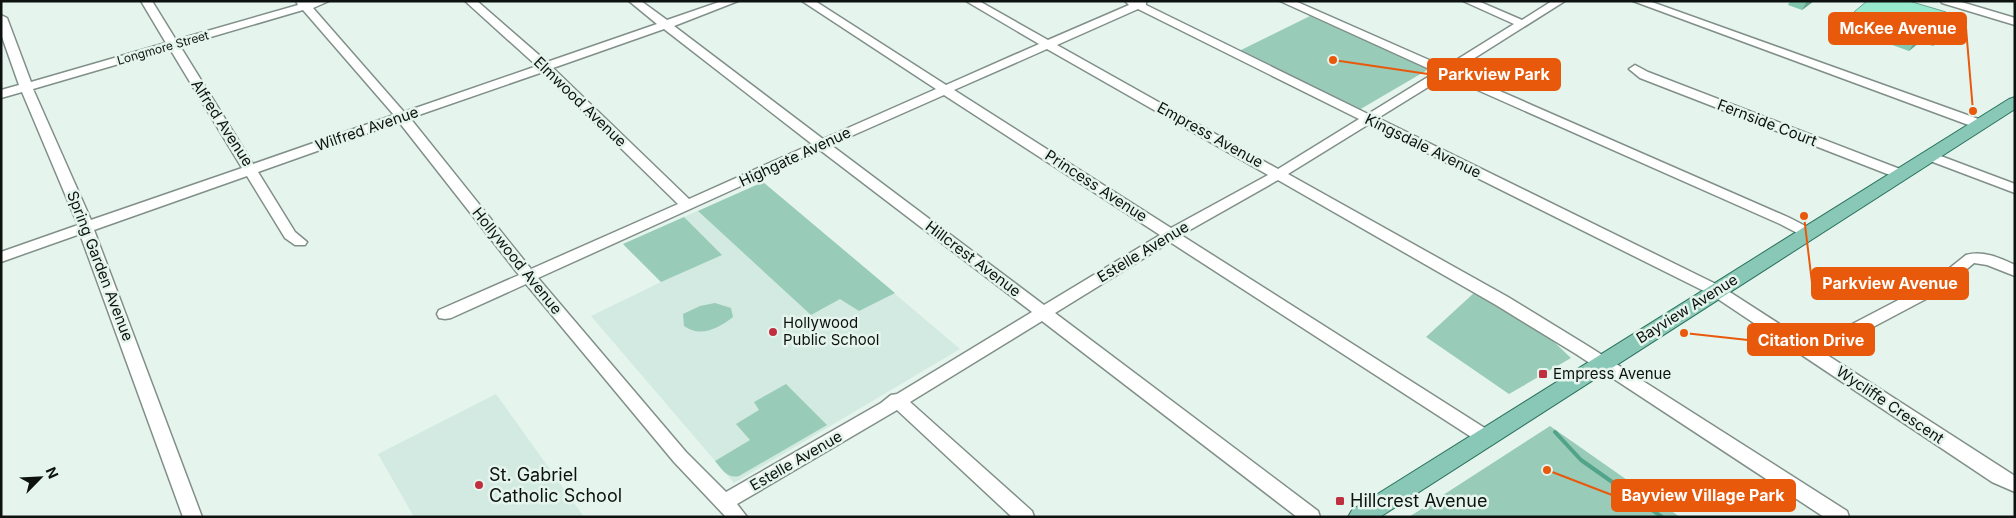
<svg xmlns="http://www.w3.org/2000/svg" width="2016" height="518" font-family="Inter,sans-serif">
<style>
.built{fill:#d2eae1}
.green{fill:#98cbb8}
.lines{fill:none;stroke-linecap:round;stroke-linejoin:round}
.stream{stroke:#51a389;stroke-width:4}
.minor-casing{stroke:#818f89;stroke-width:3}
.major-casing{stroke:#2a715c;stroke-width:2}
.minor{fill:#fff;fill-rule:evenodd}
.major{fill:#89c8b6;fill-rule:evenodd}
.wall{fill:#82c9b0}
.shaded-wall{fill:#6aa490}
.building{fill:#97eacd;stroke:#6aa490}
.poi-dot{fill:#c02f3f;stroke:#e5f5ee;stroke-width:2}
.labels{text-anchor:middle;stroke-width:5;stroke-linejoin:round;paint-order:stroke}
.far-street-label{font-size:12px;fill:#0d1210;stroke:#e5f5ee}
.street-label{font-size:15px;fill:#0d1210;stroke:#e5f5ee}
.poi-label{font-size:15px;fill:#0d1210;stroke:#e5f5ee;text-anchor:start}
.near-poi-label{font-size:18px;fill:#0d1210;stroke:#e5f5ee;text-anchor:start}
.leader{fill:none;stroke:#e8590c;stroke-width:2}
.callout-dot{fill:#e8590c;stroke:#e5f5ee;stroke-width:2}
.callout{fill:#e8590c;stroke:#e8590c;stroke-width:2}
.callout-label{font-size:16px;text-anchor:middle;font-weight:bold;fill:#fff}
</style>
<rect width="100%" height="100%" fill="#e5f5ee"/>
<path class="built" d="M763,182L960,349L734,483L591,316L661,282L623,244Z
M496,394L584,517H414L378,454Z"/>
<path class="green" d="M1310,16L1429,69L1359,110L1239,51Z
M763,182L895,293L859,311L840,299L811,315L698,211Z
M684,217L722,255L661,282L623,244Z
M1475,292L1553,341L1571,358L1509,394L1426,337Z
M715,303L731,308L733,317C719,328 701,338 684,326L683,314L700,306Z
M786,384L827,425L739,476C727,479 722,469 715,461L750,440L736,424L759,410L754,402Z
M1550,426L1680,517H1409Z"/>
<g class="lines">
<path class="stream" d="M1555,432L1581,460L1662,517"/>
<g class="minor-casing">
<path id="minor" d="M141,1H152L176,40L298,5L296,1H329L313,8L404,112L537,66L465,1H477L547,62L657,24L629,1H641L667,20L722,1H738L674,26L823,139L936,89L802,1H815L946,85L1039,44L966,1H979L1048,40L1129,5L1125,1H1146V5L1368,114L1436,72L1280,1H1295L1445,67L1514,24L1463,1H1478L1522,20L1552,1H1565L1454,71L1790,218L1813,230L1815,233L1813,236H1803L1780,224L1446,76L1378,118L1722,287L1812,345L1931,283L1966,255C1983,250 2000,258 2015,265V276L1987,265L1974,263L1941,291L1824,353L2015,476V492L1992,482L1712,295L1369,124L1288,174L1508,297L1588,346L1847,511L1849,517H1824L1576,354L1496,305L1278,180L1181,235L1491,432L1494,437L1491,442L1485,444L1479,442L1170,242L1055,313L1318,511L1320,517H1297L1042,321L910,402L1032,511L1034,517H1012L897,410L737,504L747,517H726L674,462L526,284L451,318L445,319L439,318L437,314L439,310L519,275L399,122L258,172L295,232L307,242L305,245H295L285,238L247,176L94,230L202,517H183L80,234L1,262V252L78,225L22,92L1,98V90L19,85L1,34V15L7,18L31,82L166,43ZM1138,9L1359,119L1278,169L1057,45ZM303,10L394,115L253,164L180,46ZM664,29L812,144L689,199L553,68ZM170,49L242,168L91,220L33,89ZM1047,49L1268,175L1171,228L954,90ZM543,72L678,204L531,269L410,118ZM944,95L1160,235L1044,305L831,145ZM820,150L1032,312L897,394L891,395L881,403L726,492L686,452L538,278Z
M1633,1H1649L1984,121L1985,124L1979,128L1974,127Z
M1941,1H1958L2015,18V25L1942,3Z
M1635,65L1648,72L1905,171L1907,174L1905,177H1895L1640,78L1629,69Z
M1930,152L2015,184V193L1925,159L1923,156L1925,153Z"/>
</g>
<g class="major-casing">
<path id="major" d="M2015,97V109L1380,517H1348L1352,510L2009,99Z"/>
</g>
<use href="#minor" class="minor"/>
<use href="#major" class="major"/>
</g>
<path class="wall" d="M1790,1H1814L1802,10L1788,5Z
M1854,12H1946L1942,18L1947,19L1944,23L1942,38L1933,46L1920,42L1909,51L1873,38L1875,35L1847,25Z"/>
<path class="shaded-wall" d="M1807,1H1814L1802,10Z
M1950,25L1942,38L1933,46L1941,33Z
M1928,28L1920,42L1909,51L1917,38Z"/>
<path class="building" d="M1867,1H1909L1946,12L1940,17L1947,19L1943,22L1950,25L1941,33L1928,28L1917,38L1881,25L1884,21L1854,12Z"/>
<g class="poi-dot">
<circle cx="773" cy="332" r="5"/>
<rect x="1538" y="369" width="10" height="10" rx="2.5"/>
<circle cx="479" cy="485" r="5"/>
<rect x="1335" y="496" width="10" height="10" rx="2.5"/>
</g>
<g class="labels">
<g class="far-street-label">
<text transform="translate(163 48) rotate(-16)" y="4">Longmore Street</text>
</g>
<g class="street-label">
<text transform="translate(580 102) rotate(44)" y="5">Elmwood Avenue</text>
<text transform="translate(222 123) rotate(57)" y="5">Alfred Avenue</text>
<text transform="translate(1767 123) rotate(21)" y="5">Fernside Court</text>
<text transform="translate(367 129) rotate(-19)" y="5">Wilfred Avenue</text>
<text transform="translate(1210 135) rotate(29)" y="5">Empress Avenue</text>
<text transform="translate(1423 146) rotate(26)" y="5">Kingsdale Avenue</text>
<text transform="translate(795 157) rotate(-25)" y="5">Highgate Avenue</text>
<text transform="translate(1096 186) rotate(33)" y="5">Princess Avenue</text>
<text transform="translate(1143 252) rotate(-31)" y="5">Estelle Avenue</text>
<text transform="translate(973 259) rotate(37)" y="5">Hillcrest Avenue</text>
<text transform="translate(517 261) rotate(51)" y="5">Hollywood Avenue</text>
<text transform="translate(100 266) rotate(69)" y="5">Spring Garden Avenue</text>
<text transform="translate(1687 309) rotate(-32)" y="5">Bayview Avenue</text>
<text transform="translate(1890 405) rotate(34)" y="5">Wycliffe Crescent</text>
<text transform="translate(796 461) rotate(-30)" y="5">Estelle Avenue</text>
</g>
<g class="poi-label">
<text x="783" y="328">Hollywood<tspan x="783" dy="17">Public School</tspan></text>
<text x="1553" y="379">Empress Avenue</text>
</g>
<g class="near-poi-label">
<text x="489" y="481">St. Gabriel<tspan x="489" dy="21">Catholic School</tspan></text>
<text x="1350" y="507">Hillcrest Avenue</text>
</g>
</g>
<path class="leader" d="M1973 111L1966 28M1333 60L1428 74M1804 216L1812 283M1684 333L1748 340M1547 470L1612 495"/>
<g class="callout-dot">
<circle cx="1973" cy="111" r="5"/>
<circle cx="1333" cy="60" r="5"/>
<circle cx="1804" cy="216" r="5"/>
<circle cx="1684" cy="333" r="5"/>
<circle cx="1547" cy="470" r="5"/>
</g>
<g class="callout">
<rect x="1829" y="13" width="137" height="31" rx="5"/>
<rect x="1428" y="59" width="132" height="31" rx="5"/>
<rect x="1812" y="268" width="156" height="31" rx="5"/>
<rect x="1748" y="324" width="126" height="31" rx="5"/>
<rect x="1612" y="480" width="183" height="31" rx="5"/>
</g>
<g class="callout-label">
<text x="1898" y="34">McKee Avenue</text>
<text x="1494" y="80">Parkview Park</text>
<text x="1890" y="289">Parkview Avenue</text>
<text x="1811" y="346">Citation Drive</text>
<text x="1703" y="501">Bayview Village Park</text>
</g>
<rect width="2016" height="518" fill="none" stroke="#0d1210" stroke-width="5"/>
<g transform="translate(40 478) rotate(66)" stroke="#e5f5ee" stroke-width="4" paint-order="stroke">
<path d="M0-4L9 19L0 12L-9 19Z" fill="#0d1210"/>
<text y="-8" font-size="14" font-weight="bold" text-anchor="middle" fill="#0d1210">N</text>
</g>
</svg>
